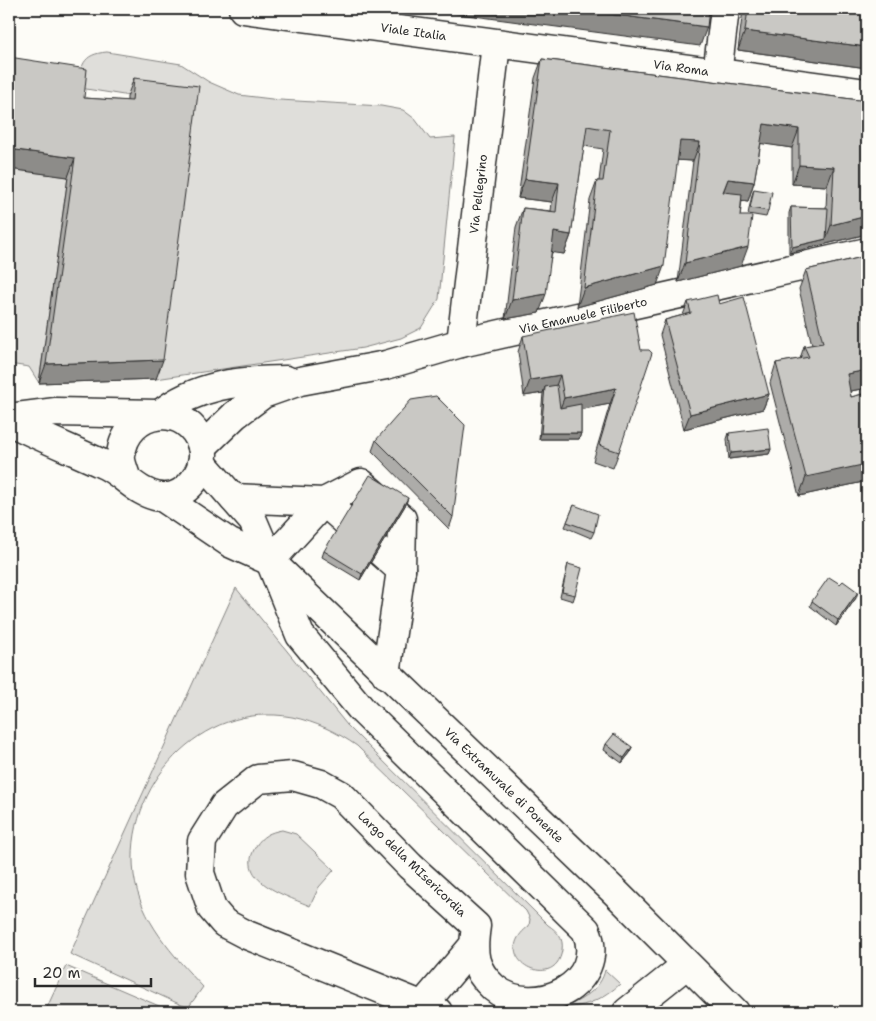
<svg xmlns="http://www.w3.org/2000/svg" width="876" height="1021" font-family="'Shantell Sans',sans-serif">
<style>
.green{fill:#dfdeda;stroke:#858482}
.lines{fill:none;stroke-linecap:round;stroke-linejoin:round}
.minor-casing{stroke:#2b2b2b;stroke-width:31}
.major-casing{stroke:#2b2b2b;stroke-width:31}
.minor{stroke:#fdfcf7;stroke-width:28}
.major{stroke:#fdfcf7;stroke-width:28}
.wall{fill:#adaca9;stroke:#2b2b2b}
.shaded-wall{fill:#8d8c89;stroke:#2b2b2b}
.building{fill:#c9c8c4;stroke:#2b2b2b}
.labels{text-anchor:middle;stroke-width:5;stroke-linejoin:round;paint-order:stroke}
.street-label{font-size:12px;fill:#2b2b2b;stroke:#fdfcf7}
</style>
<rect width="100%" height="100%" fill="#fdfcf7"/>
<filter id="ink" filterUnits="userSpaceOnUse"><feTurbulence type="fractalNoise" baseFrequency=".02" numOctaves="2"/><feDisplacementMap in="SourceGraphic" scale="10" xChannelSelector="R" yChannelSelector="G"/><feConvolveMatrix kernelMatrix="1 2 1 2 8 2 1 2 1" color-interpolation-filters="sRGB"/></filter>
<g filter="url(#ink)">
<path class="green" d="M107,52L181,64L209,82L239,95L280,100L381,106L403,110L415,119L430,139L455,137L439,299L421,328L401,338L363,348L156,379L192,106L80,88C80,66 82,54 107,52Z
M9,169L68,177L39,383L29,367L9,364Z
M236,588L347,725L548,925C557,931 564,938 562,950C556,994 486,958 529,926L530,919L526,911L357,746C337,732 316,722 292,717C200,700 123,787 134,875C140,920 173,955 203,987L188,1008L70,954Z
M282,830L296,834L334,870L319,887L310,906C287,896 234,881 256,846C262,836 270,832 282,830Z
M66,966L173,1012H45Z
M605,970L620,984C606,997 585,1008 565,1007C582,1000 601,989 605,970Z"/>
<g class="lines">
<g class="minor-casing">
<g id="minor">
<path d="M717,74L725,9"/>
<path id="s1" d="M461,343L496,44"/>
<path d="M160,414C196,385 240,380 286,380"/>
<path id="s2" d="M202,447L235,415L263,394L300,381L386,365L461,343L867,252"/>
<path d="M233,498L324,502L361,483L402,519L401,570"/>
<path d="M386,674L401,570L324,502L270,561L300,635L362,710L586,930C609,983 535,1021 494,988C473,969 472,953 476,926L410,866L341,795L321,784L293,776L258,779L224,806L202,841L200,873L212,909L224,923L247,935L438,1012"/>
<path d="M423,1005L473,946"/>
<path d="M627,1012L686,965"/>
</g>
</g>
<g class="major-casing">
<g id="major">
<path id="s3" d="M243,9L867,93"/>
<path d="M9,418L56,412L158,414"/>
<path d="M9,421C40,437 73,450 105,465C125,475 138,494 160,497C186,500 208,470 202,446C188,400 126,408 121,455C120,462 124,470 126,477"/>
<path d="M202,463L253,521L270,561"/>
<path id="s4" d="M162,497L230,543L270,561L615,892L735,1012"/>
</g>
</g>
<use href="#minor" class="minor"/>
<use href="#major" class="major"/>
</g>
<path class="wall" d="M743,9H867V68L738,50Z
M542,59L867,101V234L789,253V213L791,207L826,208L827,186L792,184V148L761,143L754,182L748,201L742,200L740,216L741,266L678,282L693,161L677,160L657,285L577,307L590,200L597,181H599L603,149L584,146L571,235L564,254L552,252L539,313L505,319L516,227L523,208L551,211L552,202L518,198L535,78Z
M134,78L156,379L39,383L68,177L84,98L127,101V97Z
M754,189L768,211L766,217L748,214L752,195Z
M867,256V388L850,391L851,397L867,393V474H866L863,482L799,496L770,383L776,363L800,359L804,346L812,345L799,289L806,270Z
M688,302L719,304L769,394L763,409L684,429L660,335L665,320L683,315Z
M523,336L641,350L619,452L613,468L593,461L610,404L581,409V433L579,439H539L543,393L524,396L518,352Z
M729,433L771,449L769,454L729,459L727,439Z
M376,440L453,517L449,529L372,451Z
M406,504L360,580L322,557L324,551Z
M574,505L594,532L591,538L565,527Z
M568,564L575,595L573,601L560,597Z
M856,598L836,626L810,606L812,601Z
M606,744L632,747L630,753L622,763L604,750Z"/>
<path class="shaded-wall" d="M421,9H571L707,27L700,46Z
M745,31L867,47V68L738,50Z
M764,124L799,129L792,148L757,143Z
M680,141L700,142L693,161L673,160Z
M9,149L75,158L68,177L9,169Z
M799,165L834,167L827,186L792,184Z
M525,179L559,183L552,202L518,198Z
M728,179L754,182L748,201L721,198Z
M867,216V234L789,253L792,247L826,239L831,225Z
M554,232L571,235L564,254L547,252Z
M748,247L741,266L678,282L685,263Z
M664,266L657,285L577,307L584,288Z
M546,294L539,313L505,319L512,300Z
M163,360L156,379L39,383L46,364Z
M867,370V388L840,393L847,374Z
M560,375L554,391L545,387L543,393L524,396L530,380Z
M616,388L610,404L558,414L564,398Z
M769,394L763,409L684,429L690,414Z
M541,433H581L579,439H539Z
M771,449L769,454L729,459L731,453Z
M867,458V474H866L863,482L799,496L806,477Z
M408,498L406,504L360,580L362,574Z
M858,592L856,598L836,626L838,620Z
M632,747L630,753L622,763L624,758Z"/>
<path class="building" d="M571,9H709L707,27Z
M748,9H867V47L745,31Z
M9,57L87,69L84,98L132,101L134,78L199,86L163,360L46,364L75,158L9,149Z
M542,59L867,101V216L831,225L834,167L799,165V129L764,124L754,182L728,179L723,192L742,194L740,216H752L748,247L685,263L700,142L680,141L664,266L584,288L597,181H603L610,130L587,126L571,235L554,232L546,294L512,300L523,208L556,212L559,183L525,179Z
M754,189L772,192L768,211L750,208Z
M791,207L828,208L826,239L792,247Z
M867,256V370L847,374L851,397L867,393V464L806,477L776,363L809,357L804,346L823,343L806,270Z
M717,295L719,304L744,297L769,394L690,414L665,320L691,313L688,302Z
M634,312L641,350H649L652,353L619,452L599,445L616,388L564,398L560,375L530,380L523,336Z
M557,385L560,408L581,404V433H541L545,387Z
M436,396L465,425L453,517L376,440L411,400Z
M768,428L771,449L731,453L729,433Z
M370,475L408,498L362,574L324,551Z
M574,505L598,514L594,532L567,522Z
M568,564L582,568L575,595L562,592Z
M829,577L840,584L843,581L858,592L838,620L812,601Z
M614,734L632,747L624,758L606,744Z"/>
</g>
<g class="labels">
<g class="street-label">
<text dy="4" stroke="none"><textPath href="#s3" startOffset="172">Viale Italia</textPath></text>
<text dy="4" stroke="none"><textPath href="#s3" startOffset="442">Via Roma</textPath></text>
<text dy="4" stroke="none"><textPath href="#s1" startOffset="150">Via Pellegrino</textPath></text>
<text dy="4" stroke="none"><textPath href="#s2" startOffset="411">Via Emanuele Filiberto</textPath></text>
<text dy="4" stroke="none"><textPath href="#s4" startOffset="450">Via Extramurale di Ponente</textPath></text>
<text transform="translate(412 864) rotate(44)" y="4">Largo della MIsericordia</text>
</g>
</g>
<rect width="876" height="1021" fill="none" stroke="#fdfcf7" stroke-width="30"/>
<rect x="15" y="15" width="846" height="991" fill="none" stroke="#2b2b2b" stroke-width="2" filter="url(#ink)"/>
<path d="M35 978v8h116v-8" fill="none" stroke="#2b2b2b" stroke-width="2.5"/>
<text x="42" y="978" font-size="15" fill="#2b2b2b" stroke="#fdfcf7" stroke-width="4" paint-order="stroke">20 m</text>
</svg>
